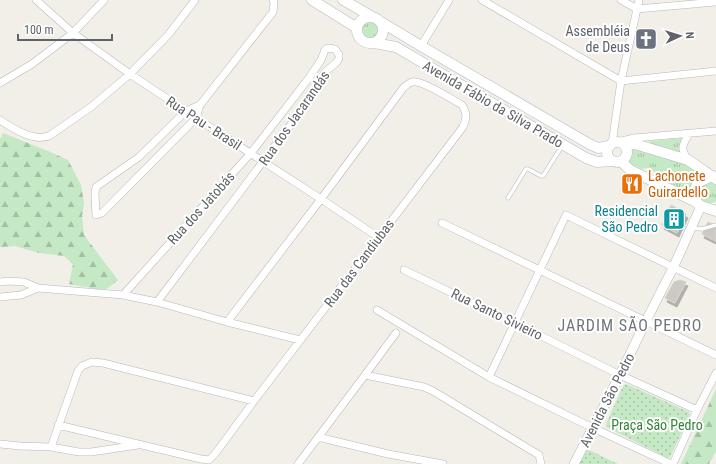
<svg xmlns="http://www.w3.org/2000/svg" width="716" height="464" font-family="'Roboto Condensed',sans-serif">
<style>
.grass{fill:url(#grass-tufts)}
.forest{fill:url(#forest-firs)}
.park{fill:url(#park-dots)}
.building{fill:#cccac5;stroke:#d6d1c6;filter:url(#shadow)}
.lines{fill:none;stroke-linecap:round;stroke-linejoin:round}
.service-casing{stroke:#b5b8bc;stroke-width:4.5}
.minor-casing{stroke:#b5b8bc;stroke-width:8}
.tertiary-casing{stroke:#b5b8bc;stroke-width:10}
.secondary-casing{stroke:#b6babf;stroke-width:11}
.service{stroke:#fff;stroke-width:3.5}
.minor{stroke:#fff;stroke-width:7}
.tertiary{stroke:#fff;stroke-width:9}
.secondary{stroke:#fff;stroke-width:10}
.labels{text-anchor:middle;stroke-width:4;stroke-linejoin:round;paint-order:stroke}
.worship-label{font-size:14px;fill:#5b616d;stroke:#fff;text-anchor:end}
.street-label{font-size:14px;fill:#5f6368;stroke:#fff}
.food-label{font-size:14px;fill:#c56008;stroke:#fff;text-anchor:start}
.culture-label{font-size:14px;fill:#0d838f;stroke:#fff;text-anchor:end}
.park-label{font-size:14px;fill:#348238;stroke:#fff}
.quarter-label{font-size:16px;letter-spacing:1px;fill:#70757a;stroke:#fff}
</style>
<defs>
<pattern id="grass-tufts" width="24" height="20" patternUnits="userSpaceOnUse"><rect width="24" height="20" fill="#c5e8c5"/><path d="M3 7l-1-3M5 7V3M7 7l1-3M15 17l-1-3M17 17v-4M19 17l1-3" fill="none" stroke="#a3c0a4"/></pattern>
<pattern id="forest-firs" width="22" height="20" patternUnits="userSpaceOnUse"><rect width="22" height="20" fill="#c5e8c5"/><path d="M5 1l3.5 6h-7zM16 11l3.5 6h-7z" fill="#a3c0a4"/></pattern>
<pattern id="park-dots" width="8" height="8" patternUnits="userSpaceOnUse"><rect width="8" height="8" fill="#c5e8c5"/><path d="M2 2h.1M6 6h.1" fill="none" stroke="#a3c0a4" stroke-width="1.8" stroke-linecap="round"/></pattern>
<filter id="shadow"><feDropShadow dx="2" dy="4" stdDeviation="0" flood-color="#0004"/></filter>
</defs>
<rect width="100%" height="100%" fill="#f1efe8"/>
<path class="grass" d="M360 30a10 10 0 1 1 20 0a10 10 0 1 1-20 0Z
M682,138L679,147L680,153L650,143V141Z
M634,150C652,152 672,157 689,166C693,168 698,172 702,175C695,179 691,184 689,192L670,183L674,181L647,168L641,169L627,162L630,156V151Z
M711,182L716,184V201C710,205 703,203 700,197L701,186Z"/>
<path class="forest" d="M3,133L48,151L68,160L81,185L84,203L82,216L84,235L118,280L108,288L102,290L69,284L73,264L64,256L39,253L15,246L0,247V139Z
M716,389V451L709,464H681Z"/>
<path class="park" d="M626,384L689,412L690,415L670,457L668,458L606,427V424L623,386Z
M587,449L618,464H579Z"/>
<path class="building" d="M653,35L654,42L636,44L639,36Z
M671,205L686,214L677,233L662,225Z
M708,222L716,226V241L702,234Z
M680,280L686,282L675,303L665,298L674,282Z"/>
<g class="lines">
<g class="service-casing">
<path id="service" d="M508,198L526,169H528L541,176H543L562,146
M692,228L702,229L716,225"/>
</g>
<g class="minor-casing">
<path id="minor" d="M36,0L73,33L130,74L196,118L321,199L378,237
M482,0L621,81L716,71
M621,0L637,9L716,2
M421,46L449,0
M0,83L32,64L73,33L104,0
M200,105L186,111L139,157L96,187L95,193L96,215L102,213L196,118L200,105L273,12L274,2L273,0
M0,120C9,126 25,136 36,137C40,138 45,137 49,136L91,107L130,74L169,34L195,0
M622,141L634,138L716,131
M612,144L621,81L639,0
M688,160C680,148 682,146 689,134
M442,223L716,355
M404,270L515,323L620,375L697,410
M0,282L8,281L24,282L38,288L123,295L157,302L227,322L300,340
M123,295L251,153L309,78L321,60L325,50L328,48L335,49L339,55V58L337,62L325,72L314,94L157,302
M0,297L21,295L38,288
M377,310L489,377L593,428L671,464
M365,375L424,387L433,391L539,455L541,464
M489,377L566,215L716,288
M58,425L201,459L209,460L215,454L254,401L463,127C467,118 467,113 462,105C451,99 427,83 416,82C411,81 408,84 404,87L321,199L227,322
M318,437L388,454L443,464
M0,444L20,446L51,447L79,452H91L138,445
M51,447L78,371L82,366L92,362L103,363L254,401
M298,464L365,375L396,333
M673,464L697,410L716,373"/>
</g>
<g class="tertiary-casing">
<path id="tertiary" d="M574,464L620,375L646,321L673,268L701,206"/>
</g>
<g class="secondary-casing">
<path id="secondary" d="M312,0L357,28
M343,0L371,16
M357 30a13 13 0 1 1 26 0a13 13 0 1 1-26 0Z
M381,22L421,46L591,145L598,148L610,146
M374,43L396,47L586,158L597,162L613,161
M607 152a10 10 0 1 1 20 0a10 10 0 1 1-20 0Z
M621,143L635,144L688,160L716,179
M621,161L630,170L696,202L701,206L716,211
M696,202C694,183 695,183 713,176"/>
</g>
<use href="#service" class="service"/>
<use href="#minor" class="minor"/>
<use href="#tertiary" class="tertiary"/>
<use href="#secondary" class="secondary"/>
</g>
<defs>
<g id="church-square" transform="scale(1.15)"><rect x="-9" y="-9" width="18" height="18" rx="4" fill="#6b7280" stroke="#fff"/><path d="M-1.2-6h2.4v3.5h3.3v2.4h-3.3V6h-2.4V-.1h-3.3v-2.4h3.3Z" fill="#fff"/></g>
<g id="restaurant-square" transform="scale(1.15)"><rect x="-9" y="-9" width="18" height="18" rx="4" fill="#e8710a" stroke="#fff"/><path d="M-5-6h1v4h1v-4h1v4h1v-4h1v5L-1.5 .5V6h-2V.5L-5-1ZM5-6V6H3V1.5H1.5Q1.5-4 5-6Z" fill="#fff"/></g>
<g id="building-square" transform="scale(1.15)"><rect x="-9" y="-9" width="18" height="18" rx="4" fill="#0f9aa8" stroke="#fff"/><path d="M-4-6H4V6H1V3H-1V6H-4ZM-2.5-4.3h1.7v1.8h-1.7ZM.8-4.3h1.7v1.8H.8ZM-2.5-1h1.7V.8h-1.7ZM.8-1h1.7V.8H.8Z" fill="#fff"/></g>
</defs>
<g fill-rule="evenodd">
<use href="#church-square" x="646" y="39"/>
<use href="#restaurant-square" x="632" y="184"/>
<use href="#building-square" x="674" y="219"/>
</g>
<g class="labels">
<g class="worship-label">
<text x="630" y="36">Assembléia<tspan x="630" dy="16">de Deus</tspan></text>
</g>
<g class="street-label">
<text transform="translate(493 104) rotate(30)" y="5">Avenida Fábio da Silva Prado</text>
<text transform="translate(294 118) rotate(-55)" y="5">Rua dos Jacarandás</text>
<text transform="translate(204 123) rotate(33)" y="5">Rua Pau - Brasil</text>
<text transform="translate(201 208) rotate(-48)" y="5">Rua dos Jatobás</text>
<text transform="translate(359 263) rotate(-53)" y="5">Rua das Candiubas</text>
<text transform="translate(497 314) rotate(26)" y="5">Rua Santo Sivieiro</text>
<text transform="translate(607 400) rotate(-63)" y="5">Avenida São Pedro</text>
</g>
<g class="food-label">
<text x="648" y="181">Lachonete<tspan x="648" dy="16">Guirardello</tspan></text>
</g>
<g class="culture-label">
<text x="658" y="216">Residencial<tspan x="658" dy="16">São Pedro</tspan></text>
</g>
<g class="park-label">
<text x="657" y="430">Praça São Pedro</text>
</g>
<g class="quarter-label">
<text x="630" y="331">JARDIM SÃO PEDRO</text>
</g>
</g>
<g transform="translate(680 36) rotate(86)" stroke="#ffffff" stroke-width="3" paint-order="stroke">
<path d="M0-3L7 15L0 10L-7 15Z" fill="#5f6368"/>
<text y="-6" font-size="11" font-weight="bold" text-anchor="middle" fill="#5f6368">N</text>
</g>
<path d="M18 34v6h94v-6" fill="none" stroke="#5f6368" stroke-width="2"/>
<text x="24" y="34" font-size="12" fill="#5f6368" stroke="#ffffff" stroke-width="3" paint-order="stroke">100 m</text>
</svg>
